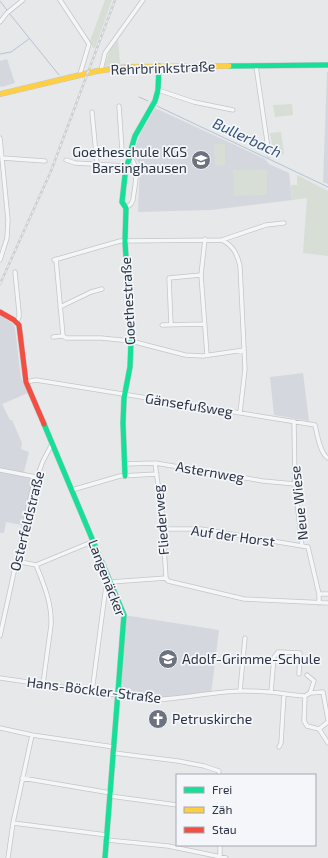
<svg xmlns="http://www.w3.org/2000/svg" width="328" height="858" font-family="'Exo 2',sans-serif">
<style>
.built{fill:#d4d7dd}
.green{fill:#d6ded6}
.lines{fill:none;stroke-linecap:round;stroke-linejoin:round}
.stream{stroke:#b4c4d5;stroke-width:1}
.street-casing{stroke:#c4c6c8;stroke-width:5}
.fast-casing{stroke:#c4c6c8;stroke-width:6}
.slow-casing{stroke:#c4c6c8;stroke-width:6}
.jam-casing{stroke:#c4c6c8;stroke-width:6}
.street{stroke:#f5f6f7;stroke-width:3.5}
.fast{stroke:#16e098;stroke-width:5}
.slow{stroke:#ffcf43;stroke-width:5}
.jam{stroke:#f24e42;stroke-width:5}
.rail-casing{stroke:#cecfd2;stroke-width:2.5}
.rail{stroke:#f4f6f9;stroke-width:1;stroke-dasharray:3;stroke-linecap:butt}
.labels{text-anchor:middle;stroke-width:3.5;stroke-linejoin:round;paint-order:stroke}
.street-label{font-size:14px;fill:#2b3445;stroke:#f4f6f9}
.poi-label{font-size:14px;fill:#2b3445;stroke:#f4f6f9;text-anchor:start}
.water-label{font-size:15px;font-style:italic;fill:#34527a;stroke:#f4f6f9}
</style>
<rect width="100%" height="100%" fill="#e6e8ea"/>
<path class="built" d="M7,59L15,83L2,87L0,86V61Z
M327,72H328V184L323,182Z
M155,108L265,159L269,164L289,173L292,200L211,210L138,212L140,164L132,155L141,132Z
M0,315L13,324L15,328L21,378L28,393L2,404L10,420H12L22,443L21,449L29,452L23,476L34,479L22,525L6,522L4,533H0Z
M303,373L309,421L274,415L270,377Z
M124,615L219,630L211,694L151,700L118,696Z"/>
<path class="green" d="M105,0H112L95,48H93L90,41Z
M118,40L120,64L105,66L104,65L110,50Z
M292,104L293,115L275,117L273,105Z
M281,132L284,154L274,156L270,133Z
M214,144H225V165L215,166Z
M267,169V195L234,196L233,170Z
M297,175L328,191V256L303,253L307,198L292,200L291,185H297Z"/>
<g class="lines">
<path class="stream" d="M0,1L7,10
M9,13L59,75
M0,54L11,52L29,39
M139,97L148,101
M157,106L328,187"/>
<g class="street-casing">
<path id="street" d="M60,0L89,44L80,74
M0,22L7,13L23,0
M256,66L269,155
M101,70L105,53L143,0
M158,90L194,102L233,110
M119,106L122,151L130,153
M92,112L97,164
M0,138L8,220L7,238L0,260
M2,158L45,161
M66,160L75,163L126,166
M126,208L131,204L133,200C134,188 141,167 130,158
M205,239L201,275L207,355
M222,240C233,246 237,253 240,266L245,369L240,413
M54,260L120,241L222,240L266,225L284,223
M15,272L19,312V317L17,322
M60,307L91,292L102,289
M162,325L205,324
M171,325L169,278L201,275
M63,336L66,338H101L131,341L185,355L203,356L244,350
M53,337L63,336L56,259
M26,382L36,380L315,425C317,433 320,454 328,458
M294,421L295,484L302,546L308,547L319,594V603
M155,463L162,513L166,578
M125,464L155,463L263,481L295,484
M0,470L36,477
M72,490L120,476L157,474
M163,529H201L302,546
M16,561L36,565L94,541
M36,565C44,585 52,603 51,625L43,684
M319,594H328
M0,636L32,490L43,461L52,444
M0,678L151,700C181,699 210,692 240,691C262,690 283,694 305,696L310,693L314,681L307,675
M240,691L245,638
M92,692L106,586L111,582L166,578L168,581L244,599L328,603
M271,692L274,657L278,652L300,653L299,674
M310,693L323,692L328,720
M305,696L304,721L307,726L319,729L328,722
M0,728L32,735L114,747
M319,729L328,743
M279,747L281,743L284,694
M114,753L178,761L204,766L219,771V775
M22,778L111,793
M110,796L177,805
M13,823L107,835
M107,840L168,846L226,858
M220,845V857
M8,858L13,823L32,735"/>
</g>
<g class="fast-casing">
<path id="fast" d="M229,66L328,65
M44,424L124,615L105,858
M125,476L123,423L124,398L130,367L131,341L125,241L126,208L122,202L126,166L130,158V153L135,136L155,101L158,90L159,66"/>
</g>
<g class="slow-casing">
<path id="slow" d="M0,94L97,71L126,67L229,66"/>
</g>
<g class="jam-casing">
<path id="jam" d="M0,312L14,320L19,325L26,382L44,424"/>
</g>
<use href="#street" class="street"/>
<use href="#fast" class="fast"/>
<use href="#slow" class="slow"/>
<use href="#jam" class="jam"/>
<g class="rail-casing">
<path id="rail" d="M0,284L51,171L115,0"/>
</g>
<use href="#rail" class="rail"/>
</g>
<defs>
<g id="school-disc" transform="scale(1)"><circle r="9.5" fill="#6c737f" stroke="#f4f6f9"/><path d="M0-5L7-2L0 1L-7-2ZM-4 1L0 2.5L4 1V4Q0 6-4 4Z" fill="#fff"/></g>
<g id="church-disc" transform="scale(1)"><circle r="9.5" fill="#6c737f" stroke="#f4f6f9"/><path d="M-1.2-6h2.4v3.5h3.3v2.4h-3.3V6h-2.4V-.1h-3.3v-2.4h3.3Z" fill="#fff"/></g>
</defs>
<g fill-rule="evenodd">
<use href="#school-disc" x="201" y="160"/>
<use href="#school-disc" x="168" y="659"/>
<use href="#church-disc" x="158" y="719"/>
</g>
<g class="labels">
<g class="street-label">
<text transform="translate(163 68) rotate(-2)" y="5">Rehrbrinkstraße</text>
<text transform="translate(128 301) rotate(-93)" y="5">Goethestraße</text>
<text transform="translate(189 405) rotate(9)" y="5">Gänsefußweg</text>
<text transform="translate(210 472) rotate(10)" y="5">Asternweg</text>
<text transform="translate(299 503) rotate(-96)" y="5">Neue Wiese</text>
<text transform="translate(161 520) rotate(-95)" y="5">Fliederweg</text>
<text transform="translate(27 521) rotate(-76)" y="5">Osterfeldstraße</text>
<text transform="translate(233 536) rotate(8)" y="5">Auf der Horst</text>
<text transform="translate(107 578) rotate(69)" y="5">Langenäcker</text>
<text transform="translate(94 690) rotate(7)" y="5">Hans-Böckler-Straße</text>
</g>
<g class="poi-label">
<text x="187" y="157" text-anchor="end">Goetheschule KGS<tspan x="187" dy="16">Barsinghausen</tspan></text>
<text x="182" y="664">Adolf-Grimme-Schule</text>
<text x="172" y="724">Petruskirche</text>
</g>
<g class="water-label">
<text transform="translate(247 138) rotate(25)" y="5">Bullerbach</text>
</g>
</g>
<rect x="176" y="774" width="140" height="72" fill="#f4f6f9" stroke="#a4a8b1"/>
<rect x="184" y="787" width="20" height="6" fill="#16e098" stroke="#a4a8b1"/>
<text x="212" y="794" font-size="12" fill="#2b3445">Frei</text>
<rect x="184" y="807" width="20" height="6" fill="#ffcf43" stroke="#a4a8b1"/>
<text x="212" y="814" font-size="12" fill="#2b3445">Zäh</text>
<rect x="184" y="827" width="20" height="6" fill="#f24e42" stroke="#a4a8b1"/>
<text x="212" y="834" font-size="12" fill="#2b3445">Stau</text>
</svg>
